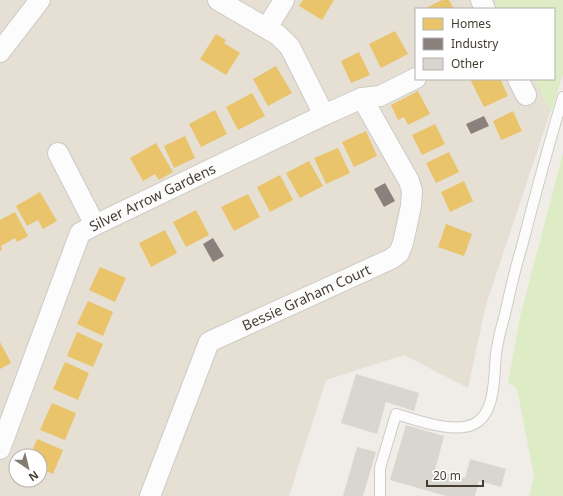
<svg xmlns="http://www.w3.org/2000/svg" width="563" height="496" font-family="'Noto Sans',sans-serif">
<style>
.residential{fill:#e5dfd4;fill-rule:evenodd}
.green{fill:#deecc5}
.homes{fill:#e9c46a}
.industry{fill:#8a817c}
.building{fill:#d9d6d0}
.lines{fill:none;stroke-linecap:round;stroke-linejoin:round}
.service-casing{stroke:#cecbc5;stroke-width:12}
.minor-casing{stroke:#cecbc5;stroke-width:22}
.service{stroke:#fdfcfc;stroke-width:10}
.minor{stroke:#fdfcfc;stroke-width:20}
.labels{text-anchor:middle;stroke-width:4;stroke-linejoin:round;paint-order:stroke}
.street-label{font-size:14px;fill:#463e33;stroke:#fff}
</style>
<rect width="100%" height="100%" fill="#f0ede8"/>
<path class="residential" d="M0,0H563V74L486,305L468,388L404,355L326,380L289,496H0ZM416,9H554V79H416ZM16,456H40V480H16Z"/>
<path class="green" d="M495,0H563V74L551,112L534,79H554V9H499Z
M563,153V496H529L534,476L517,389L508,383L520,317Z"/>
<path class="homes" d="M303,0H334L322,20L299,6Z
M442,0H449L454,9H424Z
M395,31L408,54L381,68L369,44Z
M216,34L226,40L224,43L240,53L226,75L200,59Z
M359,52L370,75L351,83L341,61Z
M276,66L292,93L268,106L253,79Z
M475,79H500L508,96L484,107L471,81Z
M418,91L430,114L408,125L404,117L398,120L391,105Z
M252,93L265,116L238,130L226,107Z
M215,110L227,134L201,147L189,124Z
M513,111L522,131L501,140L493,121Z
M435,124L445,144L422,155L412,135Z
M366,131L377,156L354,167L342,142Z
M185,136L195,158L174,168L164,146Z
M156,143L173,172L159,180L155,174L143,181L130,158Z
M338,148L350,173L326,184L314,158Z
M449,152L459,172L436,183L426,163Z
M309,161L323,186L300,198L286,173Z
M280,175L293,200L270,212L257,187Z
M464,181L473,201L450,212L441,192Z
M40,192L57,221L43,229L38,220L27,226L16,206Z
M248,194L260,217L234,231L221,207Z
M196,210L209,235L186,247L173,222Z
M15,212L28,236L17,242L15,238L1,246L2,250L0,251V220Z
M446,224L472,234L464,256L438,247Z
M165,230L177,253L151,267L139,243Z
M100,267L126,278L115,302L89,290Z
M88,301L113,312L103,336L77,324Z
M77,332L103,344L93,367L67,356Z
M0,342L11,363L0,369Z
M65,362L89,373L78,400L53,389Z
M52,403L76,413L65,440L40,430Z
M37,439L63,450L53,474L40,468V456H30Z"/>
<path class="industry" d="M484,116L489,126L471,134L466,124Z
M385,183L395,201L384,207L374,189Z
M213,238L224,256L213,262L203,244Z"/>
<path class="building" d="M356,374L419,393L414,411L386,402L377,434L341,423Z
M406,425L444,436L435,470L465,478L470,459L506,469L501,487L479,481L475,496H446L390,480Z
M357,447L376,452L363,496H343Z"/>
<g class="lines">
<g class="service-casing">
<path id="service" d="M380,496V468L396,414C417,420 456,435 476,423C496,411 494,374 496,353C498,340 501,327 505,314C510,291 515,269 522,246C535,196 548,146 563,97"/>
</g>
<g class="minor-casing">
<g id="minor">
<path d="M218,0L278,35L290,47L324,115L362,98L380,96L416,78"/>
<path d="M481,0L485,9"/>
<path d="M267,28L284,0"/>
<path d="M0,52L40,0"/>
<path d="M518,79L526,95"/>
<path d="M58,153L95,225"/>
<path id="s1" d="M0,449L80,233L95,225L324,115"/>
<path id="s2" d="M150,496L209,342L391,259L399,253L403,243L411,206L412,191L409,181L362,98"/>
</g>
</g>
<use href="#service" class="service"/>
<use href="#minor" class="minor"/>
</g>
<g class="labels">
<g class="street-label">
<text dy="5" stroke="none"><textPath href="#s1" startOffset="311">Silver Arrow Gardens</textPath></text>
<text dy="5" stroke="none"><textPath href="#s2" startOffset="272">Bessie Graham Court</textPath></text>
</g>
</g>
<rect x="415" y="8" width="140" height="72" fill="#ffffff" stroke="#b5b2ad"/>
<rect x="423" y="18" width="20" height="12" fill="#e9c46a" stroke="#b5b2ad"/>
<text x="451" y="28" font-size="12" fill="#463e33">Homes</text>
<rect x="423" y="38" width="20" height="12" fill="#8a817c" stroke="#b5b2ad"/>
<text x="451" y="48" font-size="12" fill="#463e33">Industry</text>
<rect x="423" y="58" width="20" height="12" fill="#d9d6d0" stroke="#b5b2ad"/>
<text x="451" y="68" font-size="12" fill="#463e33">Other</text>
<g transform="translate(28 468) rotate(145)"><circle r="19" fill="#ffffff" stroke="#b5b2ad"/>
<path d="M0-3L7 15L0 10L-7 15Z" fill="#827b72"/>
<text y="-6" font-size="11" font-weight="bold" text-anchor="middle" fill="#463e33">N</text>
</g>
<path d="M427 480v6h56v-6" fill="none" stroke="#463e33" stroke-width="2"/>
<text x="433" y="480" font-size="12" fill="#463e33" stroke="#ffffff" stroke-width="3" paint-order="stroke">20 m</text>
</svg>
